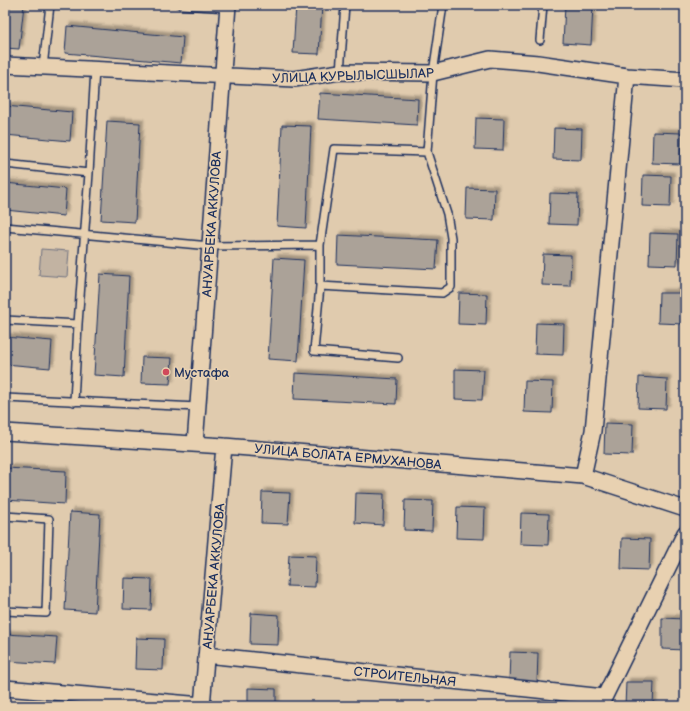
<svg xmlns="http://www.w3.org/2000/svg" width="690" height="711" font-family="'Balsamiq Sans',sans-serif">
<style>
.green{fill:#c2b3a2;stroke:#6e7180}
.building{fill:#aba298;stroke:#1b2f5e;filter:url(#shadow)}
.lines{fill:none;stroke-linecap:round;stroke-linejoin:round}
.service-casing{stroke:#1b2f5e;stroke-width:10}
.minor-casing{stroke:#1b2f5e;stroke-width:18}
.service{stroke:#e8d1b1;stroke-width:7}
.minor{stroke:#e8d1b1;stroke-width:15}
.poi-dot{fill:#d1495b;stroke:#e8d1b1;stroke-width:1.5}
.labels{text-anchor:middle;stroke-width:3;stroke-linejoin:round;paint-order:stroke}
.street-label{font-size:13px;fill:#1b2f5e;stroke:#e8d1b1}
.poi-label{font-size:13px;fill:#1b2f5e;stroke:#e8d1b1;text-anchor:start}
</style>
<defs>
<filter id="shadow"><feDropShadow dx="3.5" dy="-3.5" stdDeviation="1" flood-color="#0004"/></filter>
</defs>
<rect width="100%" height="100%" fill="#e0cbae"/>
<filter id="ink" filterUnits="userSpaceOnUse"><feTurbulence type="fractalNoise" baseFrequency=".025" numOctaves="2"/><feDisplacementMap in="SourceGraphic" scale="8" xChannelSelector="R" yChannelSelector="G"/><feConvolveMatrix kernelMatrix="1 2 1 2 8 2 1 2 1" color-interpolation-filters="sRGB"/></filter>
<g filter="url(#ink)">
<path class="green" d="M41,249L69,251L67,277L39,275Z"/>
<path class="building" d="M5,5H24L19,49L5,48Z
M296,5H322L319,54L293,53Z
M565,5H593L591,45L563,43Z
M67,26L183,37L181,63L65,53Z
M320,93L418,99L417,125L318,119Z
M5,106L72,112L70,141L5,135Z
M476,118L504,119L503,150L475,149Z
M107,121L140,123L135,222L101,220Z
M282,125L311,126L306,228L277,226Z
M554,128L582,129L581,160L553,159Z
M653,132L681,133L680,164L652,163Z
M643,175L671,176L670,207L642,206Z
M5,183L66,189L64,216L5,210Z
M467,188L495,189L494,220L466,219Z
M550,193L578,194L577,225L549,224Z
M650,233L678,234L677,265L649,264Z
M338,235L438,240L436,269L337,264Z
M543,254L571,255L570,286L542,285Z
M274,258L304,260L298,361L268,359Z
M100,274L129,276L124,377L94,375Z
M459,293L487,294L486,325L458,324Z
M659,293H685V324L658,323Z
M536,323L564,324L563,355L535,354Z
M5,337L52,341L50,368L5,364Z
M142,357L172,358L170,384L141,383Z
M455,369L484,370L482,400L455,399Z
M295,373L397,379L396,404L294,399Z
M639,377L667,379L666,409L638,408Z
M525,381L553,382L552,413L524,412Z
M605,423L633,424L632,455L604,454Z
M5,468L66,471L65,504L5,500Z
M262,492L290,493L288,524L261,523Z
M356,493L384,494L383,525L355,523Z
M405,500L433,501L432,531L404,530Z
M457,507L485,508L484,539L456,538Z
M70,512L100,514L95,612L65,610Z
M521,513L549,514L548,545L520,544Z
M622,538L650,539L649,570L621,569Z
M289,555L316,556L315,587L287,586Z
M124,578L152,579L151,610L123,609Z
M251,613L279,615L278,645L250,644Z
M662,618L685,619V650L662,649Z
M5,634L57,637L55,664L5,661Z
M136,638L164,639L163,670L135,669Z
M510,652L538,653L537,683L509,682Z
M626,682H654L653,706H625Z
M248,688L276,689V706H248Z"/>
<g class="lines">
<g class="service-casing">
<path id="service" d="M181,5L228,8
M540,40L543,5
M43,67L50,5
M340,72L345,5
M5,164L89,173
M5,227L210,246L320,245L334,149L427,152L433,73L443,5
M320,245V286L442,293L451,287V238L447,214L427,152
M320,286L314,351L398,358
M5,320L78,324L89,173L95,69
M5,398L198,407
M74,402L78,324
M5,516L49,519L46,613L5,611"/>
</g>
<g class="minor-casing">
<path id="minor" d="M5,65L294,79L340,72L433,73L490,59L538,63L627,76L685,80
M5,432L224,446L583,476L685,509
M195,444L228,5
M583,476L593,431L627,76
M206,655L604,697
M5,688L202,705
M202,706L224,446
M600,706L685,533"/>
</g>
<use href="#service" class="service"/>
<use href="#minor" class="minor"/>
</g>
</g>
<circle class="poi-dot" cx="166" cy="372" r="4"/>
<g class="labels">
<g class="street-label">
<text transform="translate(353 75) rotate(-2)" y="5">УЛИЦА КУРЫЛЫСШЫЛАР</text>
<text transform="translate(211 224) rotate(-86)" y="5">АНУАРБЕКА АККУЛОВА</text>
<text transform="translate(348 456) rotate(5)" y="5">УЛИЦА БОЛАТА ЕРМУХАНОВА</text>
<text transform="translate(213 576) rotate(-85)" y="5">АНУАРБЕКА АККУЛОВА</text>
<text transform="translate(405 676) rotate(6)" y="5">СТРОИТЕЛЬНАЯ</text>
</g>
<g class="poi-label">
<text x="174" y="377">Мустафа</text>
</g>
</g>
<rect width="690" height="711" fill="none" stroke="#e8d1b1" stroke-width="20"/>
<rect x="10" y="10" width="670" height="691" fill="none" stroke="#1b2f5e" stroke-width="1.5" filter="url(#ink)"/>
</svg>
